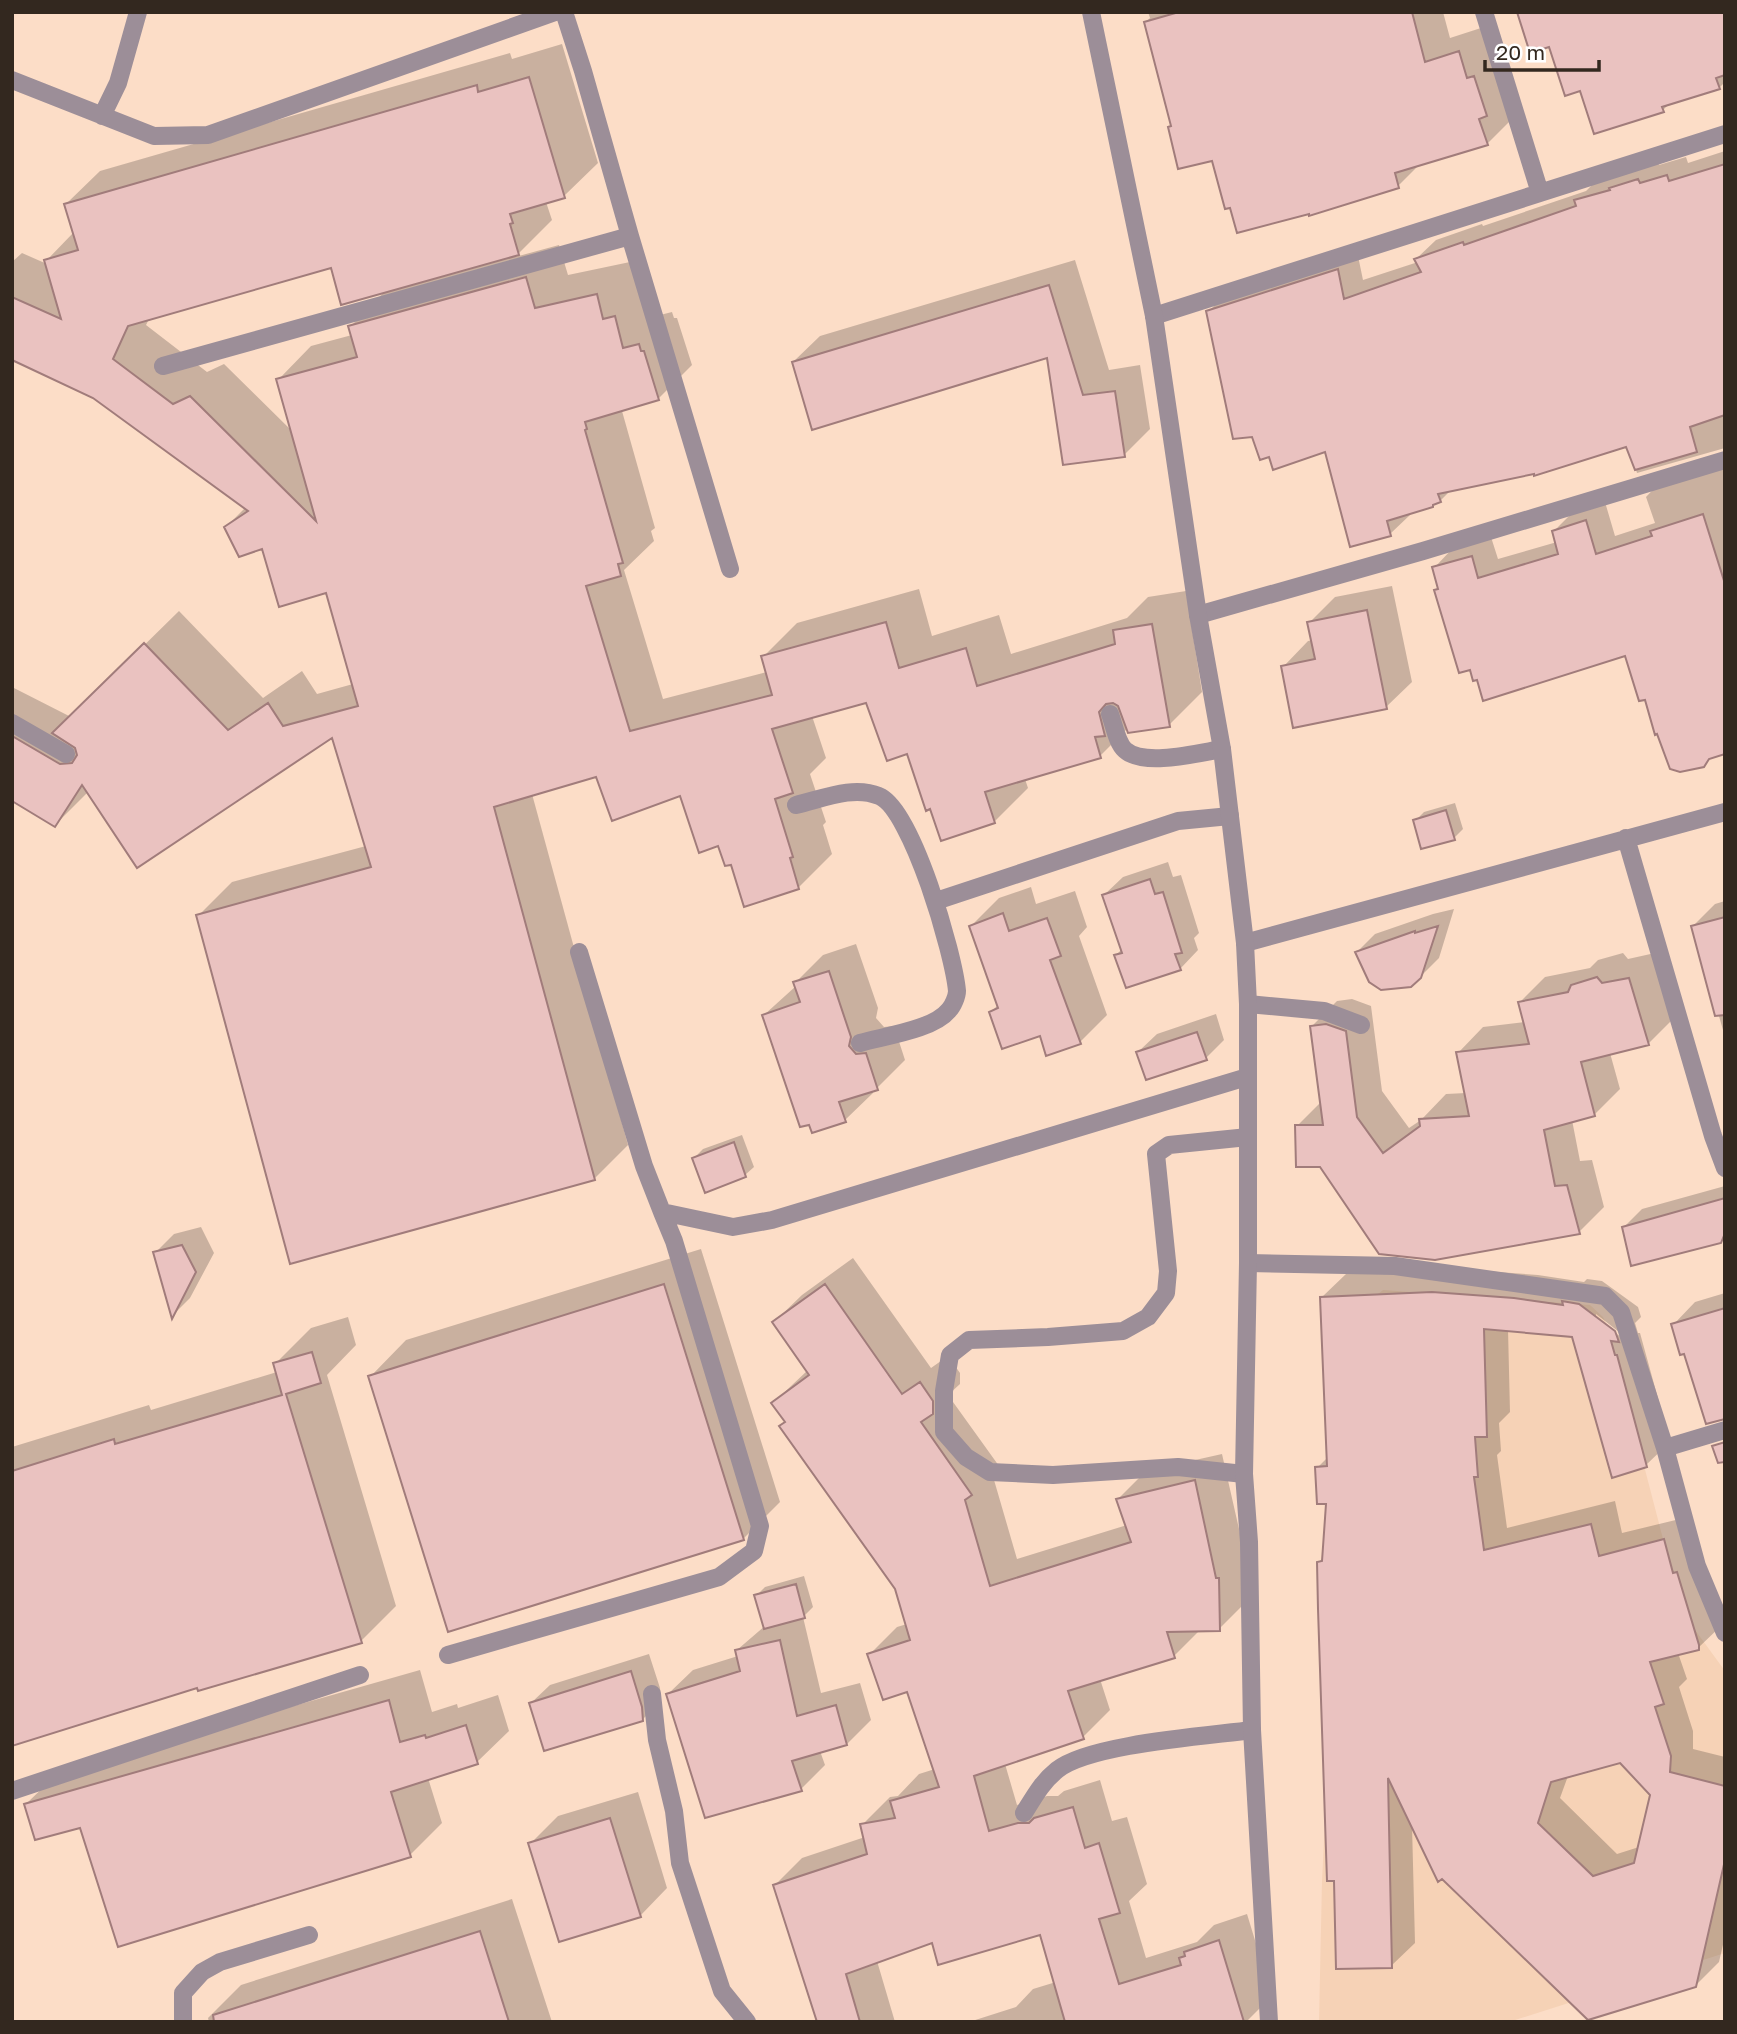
<svg xmlns="http://www.w3.org/2000/svg" width="1737" height="2034" font-family="'Golos Text',sans-serif">
<style>
.built{fill:#f6d2b6}
.shadow{fill:#0003;fill-rule:evenodd}
.building{fill:#eac2c0;stroke:#a17c7b;stroke-width:2;fill-rule:evenodd}
.lines{fill:none;stroke-linecap:round;stroke-linejoin:round}
.service{stroke:#9c8e98;stroke-width:18}
.minor{stroke:#9c8e98;stroke-width:18}
.tertiary{stroke:#9c8e98;stroke-width:18}
</style>
<rect width="100%" height="100%" fill="#fcddc7"/>
<path class="built" d="M1383,1290L1590,1305L1603,1317L1608,1327L1682,1612L1725,1671V1953L1509,2022H1319L1322,1881L1328,1761L1367,1303Z"/>
<path class="shadow" d="M1148,12H1443L1450,38L1484,27L1512,119L1487,144L1421,163L1398,186L1231,206L1213,159L1173,125L1146,22L1150,18Z
M1725,12V82L1719,88L1670,103L1663,110L1581,89L1550,45Z
M562,44L598,163L564,196L546,202L552,220L515,257L559,245L568,275L630,262L656,316L672,312L674,318H677L692,365L658,399L622,411L655,528L651,531L654,541L624,570L663,699L767,672L763,657L797,623L919,589L932,636L999,615L1011,654L1127,618L1148,597L1186,591L1202,692L1169,725L1128,728L1100,756L1025,779L1028,788L995,821L942,839L908,751L867,701L812,716L826,758L810,774L826,822L823,825L832,854L799,887L745,904L732,862L681,794L597,775L532,794L628,1145L594,1179L198,916L232,882L366,846L333,735L88,792L55,825L12,800V687L71,717L179,611L263,698L302,671L317,694L353,684L327,591L263,547L226,527L246,507L94,397L12,358V262L22,253L47,264L46,261L74,232L66,204L100,171L510,53L512,59ZM332,266L386,290L350,327L352,335L311,346L278,380L293,432L224,364L207,372L146,325L149,319Z
M1725,151V448L1637,473L1628,444L1451,490L1440,501L1409,512L1410,515L1390,534L1327,450L1208,312L1228,292L1357,251L1363,280L1418,262L1416,259L1436,240L1482,224L1483,226L1586,191L1596,181L1658,160L1659,165L1686,157L1688,163Z
M1075,260L1109,370L1140,365L1150,429L1124,455L1049,355L793,362L820,336Z
M1725,459V753L1646,698L1627,653L1478,677L1436,591L1439,587L1434,568L1453,548L1491,537L1498,559L1557,542L1554,531L1573,512L1605,502L1615,536L1655,523L1646,497L1665,477Z
M1392,586L1412,682L1386,707L1283,667L1308,641L1313,640L1309,623L1335,597Z
M1455,803L1463,829L1454,838L1415,821L1424,812Z
M1168,862L1173,877L1181,875L1199,933L1194,938L1198,950L1180,969L1116,955L1122,949L1104,895L1123,877Z
M1031,887L1036,904L1075,891L1087,927L1079,936L1107,1015L1080,1042L1041,1033L991,1012L998,1005L971,926L999,898Z
M1725,901V1037L1693,926L1715,904Z
M1454,909L1439,958L1420,977L1357,952L1375,934L1433,914Z
M856,944L878,1008L876,1018L884,1027L894,1026L905,1060L877,1088L872,1090L873,1093L845,1120L764,1015L796,986L795,983L823,955Z
M1623,953L1628,959L1655,953L1674,1018L1649,1043L1610,1053L1620,1089L1594,1115L1572,1120L1580,1161L1592,1160L1604,1207L1579,1232L1297,1126L1322,1101L1312,1026L1337,1001L1352,999L1371,1006L1382,1091L1409,1128L1421,1120L1446,1094L1466,1093L1458,1053L1483,1027L1525,1022L1520,1002L1545,977L1590,968L1598,960Z
M1216,1014L1224,1040L1206,1058L1138,1052L1157,1034Z
M742,1135L754,1167L745,1175L694,1158L703,1149Z
M1725,1186V1240L1632,1264L1624,1227L1642,1209Z
M201,1227L214,1253L190,1298L173,1315L155,1253L174,1234Z
M701,1249L780,1502L743,1539L370,1377L406,1340Z
M853,1258L931,1368L948,1356L960,1373V1384L948,1395L999,1466L992,1473L1017,1559L1127,1525L1118,1499L1146,1471L1222,1454L1244,1551L1247,1601L1219,1629H1201L1174,1656L1100,1679L1110,1710L1083,1737L1005,1764L1017,1805L1047,1796H1058L1064,1791L1100,1780L1112,1821L1127,1817L1147,1884L1129,1901L1146,1958L1197,1942L1214,1925L1247,1914L1272,1996L1246,2022H969L1016,2007L1033,1989L1056,1982L1041,1932L933,1941L877,1961L895,2022H819L775,1885L802,1858L865,1837L862,1825L890,1797L898,1796L919,1774L935,1769L908,1690L869,1655L897,1627L907,1624L897,1588L773,1403L808,1370L774,1322L802,1295Z
M1456,1269L1538,1275L1584,1282L1587,1279L1602,1281L1638,1307L1641,1317L1635,1323L1638,1333H1640L1670,1442L1646,1465L1573,1336L1508,1329L1510,1412L1499,1423L1501,1451L1497,1455L1507,1528L1615,1501L1622,1533L1688,1517L1722,1625L1698,1648L1678,1653L1687,1679L1679,1687L1693,1731V1749L1725,1757V1936L1719,1962L1695,1986L1412,1825L1415,1943L1391,1966L1319,1562L1324,1557L1327,1502L1317,1468L1328,1457L1322,1297L1346,1274ZM1596,1314L1623,1335L1621,1337L1596,1319ZM1620,1761L1652,1794L1639,1847L1617,1854L1560,1798L1568,1776Z
M1725,1293V1409L1685,1352L1673,1325L1695,1302Z
M348,1317L356,1345L327,1375L396,1606L361,1641L198,1686L12,1745V1447L149,1405L151,1410L277,1372L275,1364L311,1328Z
M804,1576L813,1607L803,1617L821,1693L860,1683L871,1720L847,1744L820,1751L825,1765L801,1789L668,1694L693,1670L738,1656L737,1650L765,1626L756,1596L765,1587Z
M649,1654L660,1688L661,1701L643,1719L531,1703L550,1685Z
M420,1670L432,1712L457,1704L458,1708L498,1695L509,1731L477,1762L428,1778L442,1823L410,1855L81,1825L26,1804L58,1773Z
M638,1792L667,1888L640,1916L530,1844L558,1816Z
M512,1899L552,2022H209L208,2018L241,1985Z"/>
<path class="building" d="M1179,12H1412L1425,62L1459,51L1467,78L1474,76L1487,116L1479,119L1488,145L1395,173L1399,188L1309,216V214L1237,233L1230,208L1225,209L1212,161L1178,169L1168,127L1171,126L1144,22Z
M1517,12H1725V75L1716,78L1720,89L1662,107L1664,112L1594,134L1580,91L1565,96L1549,47L1530,53Z
M529,77L565,198L510,214L513,223L510,224L519,255L341,305L331,268L128,326L113,359L173,404L190,396L316,521L276,379L357,357L348,326L526,277L535,308L597,294L603,319L615,316L623,348L639,344L641,351H644L659,400L585,422L587,429L585,430L623,563L618,564L621,576L586,586L630,731L772,695L761,656L886,622L899,668L966,648L977,686L1115,644L1113,630L1152,624L1170,727L1128,733L1118,706L1113,703L1106,704L1099,712L1105,736L1095,737L1101,758L985,792L995,823L941,841L930,809L926,811L907,754L887,761L866,703L772,729L793,793L775,799L793,857L790,858L799,889L744,907L731,865L725,866L718,846L699,853L680,796L612,821L596,777L494,807L595,1180L290,1264L196,915L371,867L332,738L137,868L82,785L55,827L12,801V736L60,764L72,763L77,755L75,748L52,733L144,643L228,730L268,703L283,726L358,706L326,593L279,607L262,549L239,557L224,527L248,511L93,398L12,360V297L61,319L44,260L78,250L64,204L477,85L478,92Z
M1725,164V415L1690,427L1697,452L1635,470L1626,447L1534,476V474L1438,494L1441,502L1433,505V507L1387,521L1391,536L1350,547L1325,452L1273,470L1269,457L1260,460L1252,437L1233,439L1206,311L1338,269L1344,299L1421,272L1414,259L1463,242L1464,245L1576,206L1574,200L1610,190L1609,188L1638,179L1640,183L1667,175L1669,181Z
M1049,285L1083,395L1115,391L1125,457L1063,465L1047,358L812,430L792,362Z
M1703,514L1725,584V754L1709,759L1704,767L1680,772L1670,769L1657,734L1655,735L1645,700L1639,701L1625,656L1483,701L1477,680L1473,681L1470,670L1459,673L1434,590L1438,589L1432,567L1472,556L1478,578L1558,554L1552,531L1586,520L1596,554L1652,536L1650,531Z
M1367,610L1387,709L1293,728L1281,666L1315,659L1307,622Z
M1446,810L1455,840L1421,849L1413,820Z
M1150,879L1155,894L1163,892L1182,953L1175,954L1181,970L1126,988L1114,955L1122,953L1102,895Z
M1003,913L1009,931L1047,918L1061,956L1050,960L1081,1044L1046,1056L1040,1036L1002,1049L989,1012L998,1008L969,926Z
M1725,917V1015L1715,1016L1691,926Z
M1438,926L1421,978L1411,987L1381,990L1369,982L1355,952L1415,931V933Z
M829,971L851,1037L849,1046L856,1054L866,1053L878,1090L839,1102L846,1122L812,1133L809,1125L800,1127L762,1015L800,1002L793,982Z
M1597,977L1602,983L1629,978L1649,1045L1581,1062L1595,1116L1544,1130L1555,1186L1567,1185L1580,1234L1435,1260L1379,1254L1320,1167H1296L1295,1125H1323L1310,1026L1326,1024L1346,1031L1357,1117L1383,1153L1420,1126L1419,1119L1469,1116L1456,1052L1529,1044L1518,1002L1568,992L1571,985Z
M1197,1032L1207,1060L1146,1080L1136,1052Z
M734,1142L746,1177L705,1193L692,1158Z
M1725,1198V1233L1721,1243L1631,1266L1622,1227Z
M182,1245L196,1272L172,1319L153,1252Z
M664,1284L744,1540L448,1632L368,1376Z
M825,1284L902,1394L920,1382L933,1401V1414L921,1422L972,1495L965,1500L990,1586L1131,1542L1116,1499L1195,1480L1216,1578H1219L1220,1631L1167,1632L1175,1658L1068,1691L1084,1739L974,1776L989,1831L1018,1823H1029L1034,1818L1073,1807L1085,1848L1099,1843L1120,1913L1099,1919L1119,1984L1181,1965L1179,1958L1185,1956L1184,1952L1219,1940L1244,2022H1065L1040,1935L938,1965L932,1943L846,1974L860,2022H817L773,1885L867,1854L860,1824L895,1818L890,1801L939,1787L907,1692L883,1700L867,1654L910,1640L895,1589L779,1426L785,1422L771,1403L809,1375L772,1322Z
M1432,1292L1514,1298L1563,1305L1562,1301L1579,1304L1615,1331L1619,1342L1611,1341L1615,1355H1617L1647,1467L1612,1478L1572,1337L1484,1329L1487,1437H1475L1478,1477H1474L1484,1550L1591,1524L1599,1556L1664,1539L1673,1573L1677,1572L1699,1645V1650L1650,1662L1664,1704L1655,1707L1671,1756L1670,1772L1725,1786V1860L1696,1987L1588,2020L1442,1879L1438,1882L1388,1778L1392,1968L1336,1969L1334,1881H1327L1318,1609L1317,1562L1322,1561L1326,1504H1317L1315,1467L1327,1466L1320,1297ZM1620,1763L1650,1795L1634,1863L1593,1876L1538,1823L1551,1782Z
M1725,1308V1419L1706,1424L1684,1354L1680,1355L1671,1324Z
M312,1352L321,1383L286,1394L362,1643L198,1691L197,1688L12,1746V1471L114,1439L115,1444L282,1395L273,1363Z
M1725,1442V1462L1718,1463L1712,1446Z
M796,1584L805,1618L764,1629L754,1595Z
M780,1640L797,1716L836,1705L847,1745L792,1761L802,1791L705,1818L666,1694L740,1671L735,1650Z
M631,1671L642,1707L643,1721L544,1751L529,1703Z
M389,1700L400,1742L425,1735L426,1738L466,1725L478,1764L391,1792L411,1857L118,1947L80,1828L35,1840L24,1804Z
M610,1818L641,1917L559,1942L528,1843Z
M480,1931L509,2022H214L213,2015Z"/>
<g class="lines">
<path class="service" d="M564,12L583,71L630,236L730,569
M12,80L154,136L208,135L555,12
M102,116L118,83L138,12
M163,366L630,236
M1110,714C1114,725 1117,743 1125,750C1144,767 1198,753 1222,749
M12,723L66,754
M796,805C822,799 853,785 879,796C912,809 954,955 957,991C957,996 953,1006 949,1010C933,1030 884,1036 860,1043
M936,901L1178,821L1230,816
M579,952L644,1166L662,1212L733,1227L772,1220L1247,1077
M1248,1004L1324,1011L1361,1025
M1244,1474L1178,1467L1053,1475L990,1472L966,1457L944,1432V1391L950,1355L969,1340L1048,1337L1123,1331L1148,1317L1166,1293L1168,1271L1156,1154L1169,1145L1248,1137
M448,1655L719,1577L754,1551L760,1526L674,1241L662,1212
M652,1694L657,1740L674,1811L680,1863L722,1991L747,2022
M12,1791L360,1675
M1024,1813C1034,1797 1042,1782 1057,1770C1089,1744 1207,1736 1252,1730
M183,2022V1993L202,1972L220,1962L309,1935"/>
<path class="minor" d="M1484,12L1540,193
M1154,316L1725,134
M1198,615L1423,551L1725,460
M1626,838L1713,1136L1725,1168
M1245,943L1725,812
M1248,1263L1395,1266L1605,1296L1621,1312L1665,1448
M1725,1430L1665,1448L1697,1566L1725,1633"/>
<path class="tertiary" d="M1091,12L1154,316L1198,615L1222,749L1245,943L1248,1004V1263L1244,1474L1249,1542L1252,1730L1269,2022"/>
</g>
<rect width="1737" height="2034" fill="none" stroke="#33281f" stroke-width="28"/>
<path d="M1485 60v10h114v-10" fill="none" stroke="#33281f" stroke-width="3.5"/>
<text x="1496" y="60" font-size="21" fill="#33281f" stroke="#ffffff" stroke-width="5" paint-order="stroke">20 m</text>
</svg>
